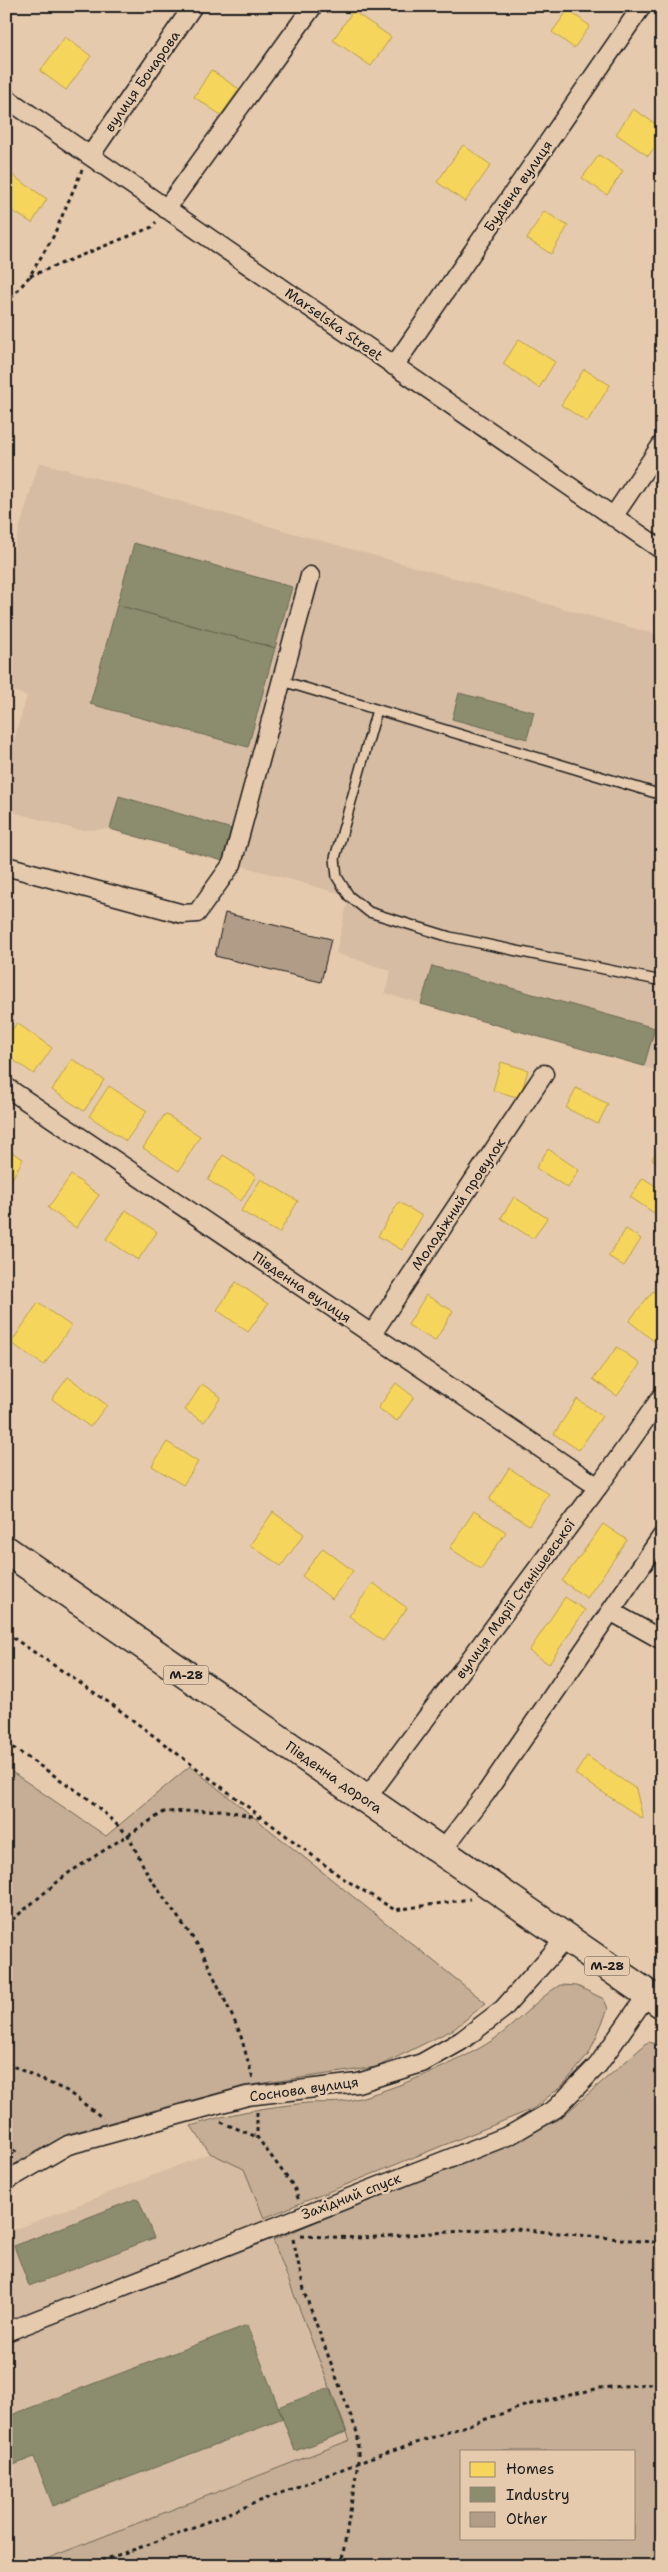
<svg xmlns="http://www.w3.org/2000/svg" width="668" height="2572" font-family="'Shantell Sans',sans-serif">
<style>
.built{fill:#d6bca2}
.green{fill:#c5ae95;stroke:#706558;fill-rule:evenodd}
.homes{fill:#f6d55c;stroke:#b59e49}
.industry{fill:#8c8c6e;stroke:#6a6a55}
.building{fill:#b19c87;stroke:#1c1c1c}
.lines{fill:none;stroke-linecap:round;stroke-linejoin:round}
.service-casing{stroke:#1c1c1c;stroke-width:12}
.minor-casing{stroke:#1c1c1c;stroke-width:21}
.trunk-casing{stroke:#1c1c1c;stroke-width:31}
.path{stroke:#1c1c1c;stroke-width:3;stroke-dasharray:4 4;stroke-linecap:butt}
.service{stroke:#e6caad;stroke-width:9}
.minor{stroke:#e6caad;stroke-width:18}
.trunk{stroke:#e6caad;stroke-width:28}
.labels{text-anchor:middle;stroke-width:5;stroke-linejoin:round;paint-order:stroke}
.shield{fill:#e6caad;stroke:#595048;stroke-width:1}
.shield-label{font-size:12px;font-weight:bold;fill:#1c1c1c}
.street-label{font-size:14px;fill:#1c1c1c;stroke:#e6caad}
</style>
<rect width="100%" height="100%" fill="#e6caad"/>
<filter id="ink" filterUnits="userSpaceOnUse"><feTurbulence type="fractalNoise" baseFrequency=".02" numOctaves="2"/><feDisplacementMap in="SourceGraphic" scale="10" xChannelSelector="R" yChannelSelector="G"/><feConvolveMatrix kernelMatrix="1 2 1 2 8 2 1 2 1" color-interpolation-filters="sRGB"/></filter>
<g filter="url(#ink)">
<path class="built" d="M39,462L662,636V1072L385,993L391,971L336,953L349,896L110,829L78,830L6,810V766L27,696L6,689V575Z
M210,2153L244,2169L351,2440L28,2566H6V2233Z"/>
<path class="green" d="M190,1766L486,2003L454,2029L377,2067L244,2086L68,2134L6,2172V1768L106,1836Z
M560,1985L577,1986L604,1999L608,2009L589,2054L564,2084L533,2109L264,2218L244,2169L210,2153L191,2126C229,2113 267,2107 307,2103C321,2102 338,2104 352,2100C395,2089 456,2064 493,2040C517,2024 535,2000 560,1985Z
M648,2042L662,2045V2566H28L350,2440L273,2240L558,2120ZM462,2451H634V2538H462Z"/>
<path class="homes" d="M568,10L590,26L574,48L552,32Z
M353,11L391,37L371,66L333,40Z
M65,37L91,56L66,90L40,71Z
M211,70L239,89L221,115L194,97Z
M633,109L662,128V137L648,156L616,134Z
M463,145L491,165L465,202L437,182Z
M599,155L623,171L607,195L582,178Z
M9,173L47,199L32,223L6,207V177Z
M544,211L568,226L551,254L527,239Z
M519,339L555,362L539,388L503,364Z
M584,369L610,385L587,422L561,405Z
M17,1023L52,1048L34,1074L6,1055V1038Z
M72,1059L104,1080L84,1111L52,1090Z
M501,1062L528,1070L520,1098L493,1090Z
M109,1086L147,1111L126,1141L89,1116Z
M576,1088L608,1104L598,1124L566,1108Z
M165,1114L200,1136L179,1171L143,1148Z
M662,1142V1165L652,1159Z
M6,1149L23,1159L9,1184L6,1183Z
M548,1149L579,1170L568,1188L536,1168Z
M223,1155L256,1176L241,1201L208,1180Z
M71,1175L99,1195L76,1228L48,1208Z
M643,1178L662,1190V1218L630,1197Z
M261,1179L298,1201L279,1233L241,1211Z
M514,1197L547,1218L533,1239L501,1218Z
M399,1202L422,1216L402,1250L378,1236Z
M126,1210L157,1232L138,1260L106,1239Z
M626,1229L641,1239L624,1266L608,1256Z
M236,1282L268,1304L248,1332L217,1310Z
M653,1291L662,1299V1334L655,1342L629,1321Z
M426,1295L453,1311L435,1341L408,1325Z
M38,1303L71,1326L44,1365L11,1343Z
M617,1347L640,1364L617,1396L593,1379Z
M68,1377L107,1405L90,1427L52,1399Z
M396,1383L414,1397L397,1421L378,1408Z
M202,1384L221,1397L204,1422L185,1410Z
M577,1399L602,1416L579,1450L554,1434Z
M167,1442L198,1462L183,1485L152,1466Z
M509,1468L549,1494L529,1525L489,1500Z
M474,1511L506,1532L481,1569L450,1548Z
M273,1512L304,1534L281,1566L250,1545Z
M603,1524L627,1540L587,1598L562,1581Z
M323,1548L353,1571L332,1599L302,1576Z
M373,1583L407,1608L383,1641L349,1616Z
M565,1597L585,1610L549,1664L529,1651Z
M587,1756L636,1789L643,1819L575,1774Z"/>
<path class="industry" d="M134,543L292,587L275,648L117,605Z
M117,605L275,648L248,747L90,704Z
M459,693L534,712L527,739L452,719Z
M119,796L232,829L223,861L110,829Z
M432,966L655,1028L644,1066L421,1004Z
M138,2198L154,2238L29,2286L14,2246Z
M247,2325L283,2419L53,2506L34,2457L6,2468V2417Z
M329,2388L346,2432L295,2451L278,2407Z"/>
<path class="building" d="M225,913L331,939L321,982L215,956Z"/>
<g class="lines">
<g class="service-casing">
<path id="service" d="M282,681L662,795
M377,710L335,858L337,877L349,896L369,912L450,937L662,981"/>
</g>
<g class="minor-casing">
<path id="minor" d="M6,98L662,550
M90,156L193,6
M166,209L313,6
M394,366L642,6
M613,517L662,444
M6,866L183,914L197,913L232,864L310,576
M6,1087L598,1487
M372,1334L544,1074
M612,1612L662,1640
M366,1799L598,1487L662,1396
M441,1852L486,1793L662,1536
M6,2181L68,2145L247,2096L358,2083L422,2063L461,2041L503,2009L566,1938
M6,2332L510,2135L555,2109L598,2065L647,1995"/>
</g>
<g class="trunk-casing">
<path id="trunk" d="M6,1550L662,2004"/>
</g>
<path class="path" d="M30,276L152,227L156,222
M6,304L29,277L53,237L82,170
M6,1633L114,1706L341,1877L395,1910L470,1899
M6,1743L89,1799L128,1835L148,1875L202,1951L240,2033L253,2079
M6,1925L67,1874L164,1812L222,1810L261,1818
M6,2063L67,2091L103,2118
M257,2112V2137L294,2187L299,2201
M221,2122L257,2137
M6,2146L20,2154
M301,2236L361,2238L506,2228L662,2243
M293,2239L305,2294L358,2435V2463L341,2566
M86,2566L147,2545L358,2463L527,2405L600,2388L662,2383"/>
<use href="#service" class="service"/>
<use href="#minor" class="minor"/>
<use href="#trunk" class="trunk"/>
</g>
</g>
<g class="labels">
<g class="shield">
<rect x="163.5" y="1665.5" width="45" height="19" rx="4"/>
<rect x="584.5" y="1956.5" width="45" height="19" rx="4"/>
</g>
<g class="shield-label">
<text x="186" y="1679">М-28</text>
<text x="607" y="1970">М-28</text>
</g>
<g class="street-label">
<text transform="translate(142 81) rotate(-55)" y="5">вулиця Бочарова</text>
<text transform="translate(518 186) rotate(-55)" y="5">Будівна вулиця</text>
<text transform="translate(334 324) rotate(35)" y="5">Marselska Street</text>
<text transform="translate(458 1204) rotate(-56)" y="5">Молодіжний провулок</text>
<text transform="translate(302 1287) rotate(34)" y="5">Південна вулиця</text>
<text transform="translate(515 1599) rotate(-54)" y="5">вулиця Марії Станішевської</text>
<text transform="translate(334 1777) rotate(35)" y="5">Південна дорога</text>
<text transform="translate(304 2089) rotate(-8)" y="5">Соснова вулиця</text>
<text transform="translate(351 2196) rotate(-21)" y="5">Західний спуск</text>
</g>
</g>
<rect width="668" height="2572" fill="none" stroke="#e6caad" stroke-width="25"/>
<rect x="12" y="12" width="643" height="2547" fill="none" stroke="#1c1c1c" stroke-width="2" filter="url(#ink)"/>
<rect x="460" y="2450" width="175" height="90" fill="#e6caad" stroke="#958473"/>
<rect x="470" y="2462" width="25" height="15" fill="#f6d55c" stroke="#958473"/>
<text x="506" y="2474" font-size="15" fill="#1c1c1c">Homes</text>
<rect x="470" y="2487" width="25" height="15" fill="#8c8c6e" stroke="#958473"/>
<text x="506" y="2500" font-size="15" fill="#1c1c1c">Industry</text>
<rect x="470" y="2512" width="25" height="15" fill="#b19c87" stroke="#958473"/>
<text x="506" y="2524" font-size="15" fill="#1c1c1c">Other</text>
</svg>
